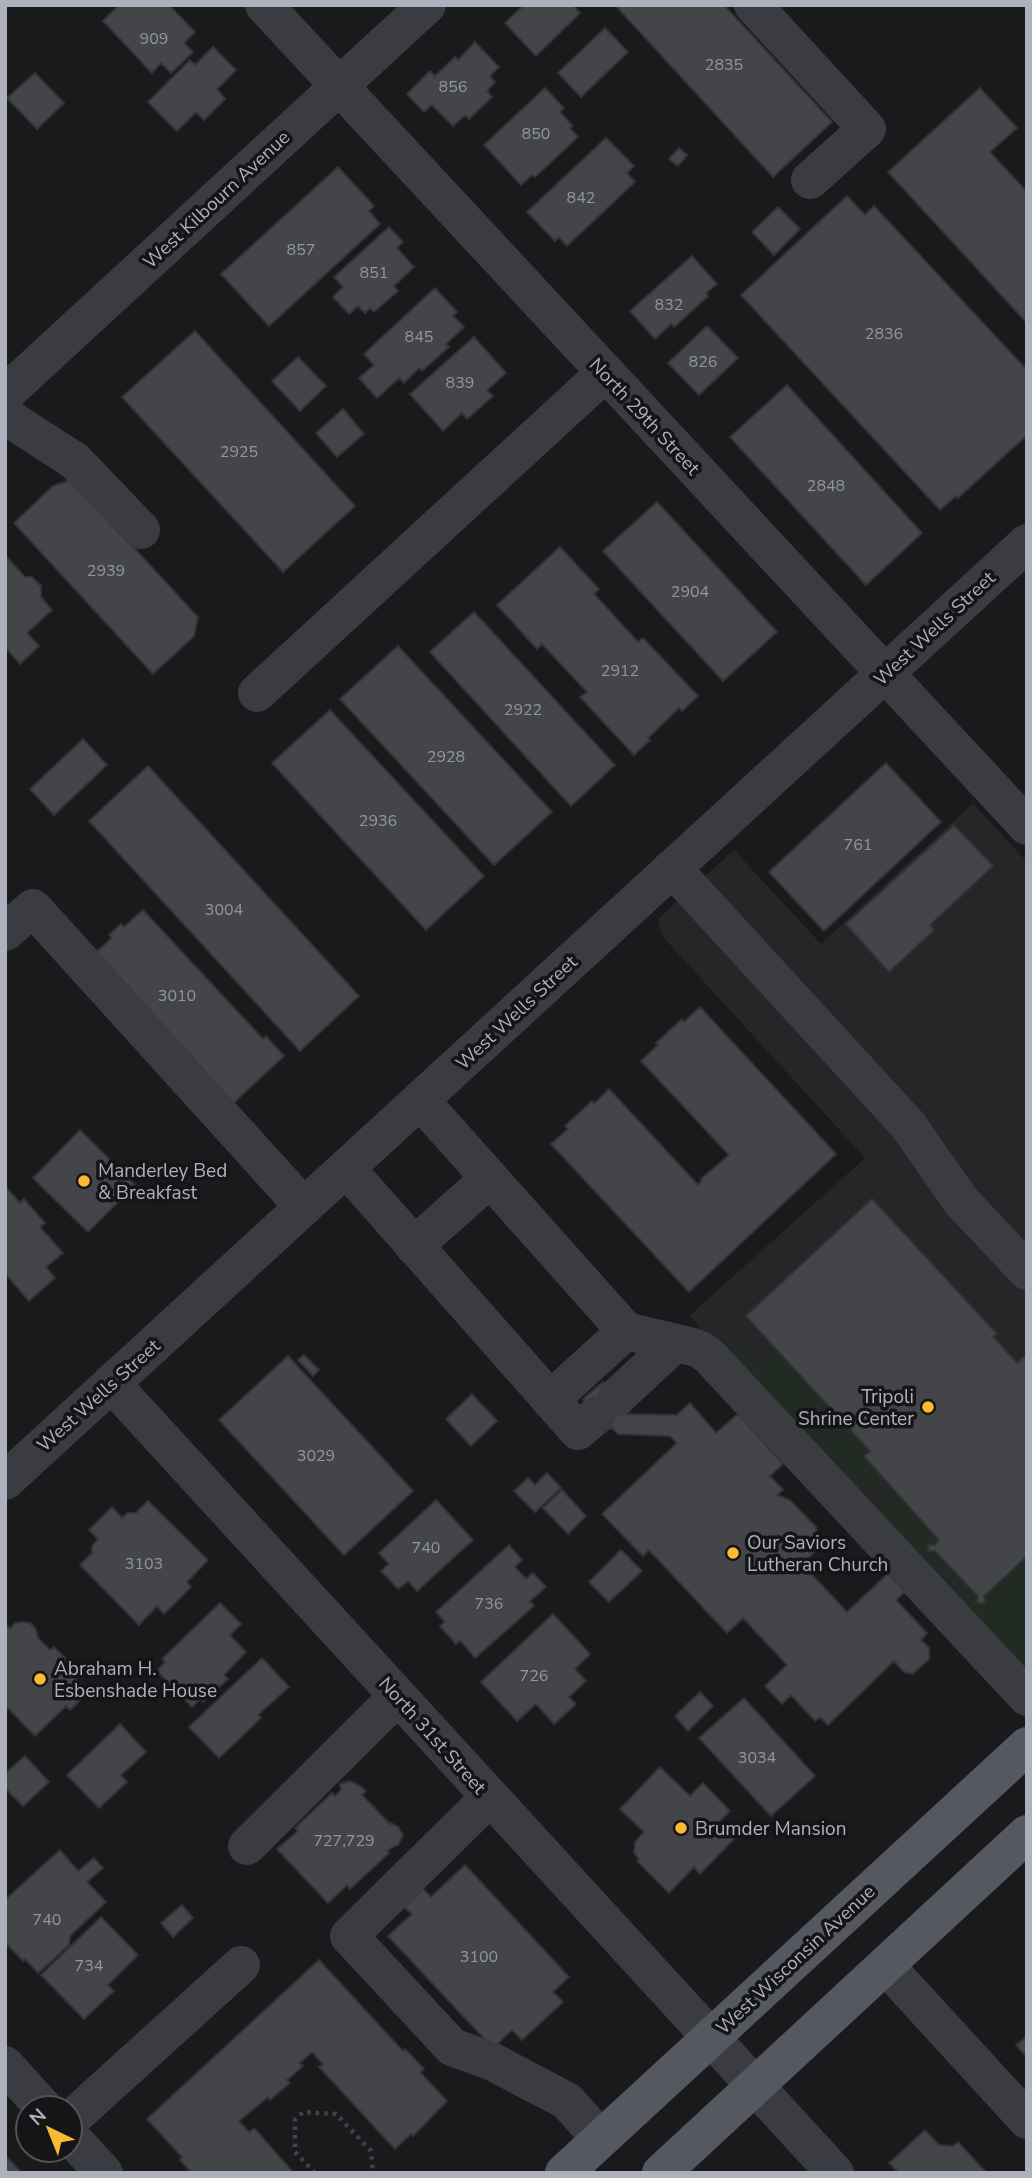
<svg xmlns="http://www.w3.org/2000/svg" width="1032" height="2178" font-family="'Nunito Sans',sans-serif">
<style>
.built{fill:#262629}
.green{fill:#212b23}
.building{fill:#444549;stroke:#343438;stroke-width:2}
.lines{fill:none;stroke-linecap:round;stroke-linejoin:round}
.path{stroke:#404349;stroke-width:4.5;stroke-dasharray:3.5 5;stroke-linecap:butt}
.minor{stroke:#3b3c42;stroke-width:38}
.major{stroke:#565861;stroke-width:38}
.poi-dot{fill:#fbba33;stroke:#151517;stroke-width:2.5}
.labels{text-anchor:middle;stroke-width:7;stroke-linejoin:round;paint-order:stroke}
.number-label{font-size:16px;fill:#92969f}
.street-label{font-size:19px;fill:#acb1bc;stroke:#151517}
.poi-label{font-size:19px;fill:#acb1bc;stroke:#151517;text-anchor:start}
</style>
<rect width="100%" height="100%" fill="#1a1a1c"/>
<path class="built" d="M973,803L1027,862V1685L722,1355L690,1315L865,1158L663,937L658,919L734,850L821,944Z"/>
<path class="green" d="M726,1334L758,1369L778,1351L870,1451L865,1457L884,1478L857,1503L722,1355Z
M893,1491L939,1540L935,1545H928L929,1551H935L978,1596L976,1599L979,1604L985,1601L984,1596L1027,1556V1679L868,1514Z"/>
<path class="building" d="M119,5H169L195,32L184,43L193,52L171,73L161,63L152,73L103,21Z
M524,5H573L580,13L536,56L505,23Z
M615,5H724L832,122L773,177Z
M605,28L628,52L581,97L558,73Z
M475,42L499,67L490,76L495,82L487,91L492,97L469,119L465,115L453,126L432,105L424,112L407,94L430,71L435,76L455,57L458,60Z
M213,47L236,70L217,89L225,99L204,120L196,112L177,131L148,102L190,60L195,65Z
M35,73L64,103L37,129L7,98Z
M545,88L564,108L560,112L573,126L570,128L578,137L535,177L532,175L521,185L484,145Z
M980,88L1017,128L990,152L1027,192V323L888,172Z
M606,138L634,166L627,173L635,182L567,246L559,237L555,241L527,212Z
M679,148L687,155L678,166L669,159Z
M338,167L374,206L369,211L380,224L269,326L221,274Z
M847,196L865,215L874,206L1027,370V435L958,498L956,496L940,510L741,295Z
M778,207L800,229L774,255L752,232Z
M389,227L403,242L397,248L414,267L394,286L398,291L374,312L370,308L365,313L358,306L349,314L333,297L343,287L334,277Z
M692,256L717,284L706,293L708,296L674,327L671,324L655,339L630,311Z
M435,288L457,312L453,316L464,327L446,344L449,347L422,371L419,368L404,383L399,378L377,398L359,378L374,365L364,354Z
M707,326L738,358L699,395L668,363Z
M195,331L355,506L283,572L122,397Z
M474,337L506,373L487,390L493,396L467,419L462,413L443,431L410,394Z
M298,357L326,386L300,411L272,381Z
M787,385L922,533L866,585L730,437Z
M343,409L364,434L337,457L316,433Z
M71,480L198,617L194,636L153,674L14,523L53,486Z
M657,502L777,632L723,681L603,551Z
M560,547L599,589L594,594L638,642L643,638L698,696L682,711L679,708L648,738L650,740L634,755L580,697L587,692L542,644L537,649L497,605Z
M5,555L25,577H32L41,586V597L52,610L27,633L39,646L20,664L5,647Z
M474,612L615,765L571,806L430,652Z
M398,646L552,812L494,865L340,699Z
M330,710L484,876L426,930L272,763Z
M83,739L107,765L54,815L30,789Z
M886,763L941,822L824,931L769,872Z
M148,766L359,996L300,1051L89,821Z
M954,825L993,866L930,925L934,930L889,972L846,924Z
M143,910L263,1039L266,1036L284,1056L228,1108L94,954L112,938L109,935L121,924L124,927Z
M700,1007L836,1154L689,1292L551,1144L568,1129L565,1126L592,1101L594,1104L609,1089L698,1185L702,1180L701,1179L729,1155L641,1061L658,1045L656,1043L682,1019L684,1022Z
M80,1130L135,1185L88,1232L33,1178Z
M5,1186L20,1203L24,1199L45,1223L40,1227L63,1253L46,1267L55,1278L29,1301L5,1273Z
M872,1199L997,1334L993,1337L1017,1363L1024,1357L1027,1360V1556L984,1596L985,1601L982,1604L977,1603L978,1596L935,1551H929L928,1545H935L939,1540L864,1456L870,1451L746,1316Z
M304,1355L319,1370L313,1376L298,1360Z
M288,1356L413,1491L344,1555L219,1420Z
M603,1382L629,1411L627,1414L677,1415L690,1403L716,1433L738,1414L783,1464L770,1476L783,1490L777,1495L790,1500L816,1527L820,1547L802,1564L847,1612L893,1569L910,1587L896,1600L927,1633L921,1640L929,1648V1659L913,1674L904,1672L894,1661L828,1725L820,1717L815,1721L791,1695L782,1704L765,1686L787,1665L743,1618L727,1633L649,1550L643,1556L602,1514L677,1443L670,1436L618,1434L612,1428L610,1429L583,1399Z
M472,1394L497,1421L471,1446L446,1419Z
M547,1473L561,1488L535,1512L514,1491L528,1478L535,1485Z
M562,1490L586,1516L568,1534L543,1508Z
M436,1500L473,1540L417,1591L408,1581L398,1589L381,1571L389,1564L379,1553Z
M148,1501L208,1560L187,1582L191,1587L164,1614L157,1606L139,1625L80,1565L92,1553V1546L98,1539L89,1530L112,1507L122,1518L128,1513H136Z
M509,1545L522,1560L515,1567L526,1579L533,1573L546,1587L530,1601L534,1606L475,1658L460,1640L456,1644L440,1626L445,1622L436,1612Z
M621,1550L642,1571L609,1602L589,1582Z
M220,1603L241,1624L230,1635L246,1652L224,1675L228,1679L203,1702L200,1699L192,1707L157,1671L165,1662L162,1659Z
M553,1614L590,1654L575,1669L586,1681L569,1697L576,1704L554,1724L536,1704L517,1721L481,1682Z
M22,1622L30,1623L36,1629L38,1638L50,1650L54,1647L70,1663L65,1668L86,1689L83,1693L85,1695L70,1710L66,1706L35,1736L8,1708L5,1711V1624L10,1629L15,1623Z
M262,1658L289,1687L258,1715L261,1718L219,1758L189,1727Z
M700,1692L713,1706L688,1731L675,1716Z
M744,1698L815,1776L771,1816L699,1738Z
M120,1724L146,1752L121,1775L127,1782L99,1808L67,1775Z
M25,1756L49,1782L23,1806L5,1788V1774Z
M660,1767L690,1796L703,1783L730,1811L718,1823L734,1839L700,1874L694,1867L669,1893L637,1861L639,1859L634,1853L635,1842L644,1832L620,1809Z
M350,1781L360,1786L366,1791L362,1795L390,1824L391,1823L398,1827L403,1835L398,1845L391,1848L387,1851L389,1853L350,1889L347,1885L328,1903L277,1849L298,1831L295,1828L332,1793L335,1796L341,1790L340,1784Z
M60,1850L78,1871L94,1858L103,1868L87,1882L106,1902L70,1936L69,1945L38,1973L25,1959L23,1961L5,1942V1900Z
M465,1865L569,1977L553,1992L563,2002L522,2040L512,2030L493,2048L388,1936L412,1914L404,1907L423,1889L431,1897Z
M182,1905L193,1918L173,1937L161,1923Z
M101,1917L138,1955L108,1985L114,1991L84,2019L41,1975Z
M319,1960L403,2051L405,2049L424,2069L420,2072L447,2101L413,2136L411,2134L395,2149L319,2067L323,2064L312,2052L300,2063L303,2066L287,2080L290,2083L270,2100L268,2097L239,2121L249,2132L254,2128L294,2173H192L180,2160L182,2157L147,2119Z
M1027,2036V2057L1016,2045Z
M925,2130L939,2145L953,2146L958,2142L986,2172L899,2173L889,2163Z
M5,2155L22,2173H5Z"/>
<g class="lines">
<path class="path" d="M315,2173L295,2152V2120L303,2112L336,2114L371,2151L373,2173"/>
<path class="minor" d="M264,5L1027,826
M753,5L867,129L810,180
M5,394L427,5
M5,416L75,461L141,530
M257,693L605,373
M672,868L908,1125L961,1201L1027,1271
M5,932L33,908L304,1207
M420,1100L626,1331L693,1347L701,1350L710,1357L1027,1697
M346,1168L578,1431L597,1415
M414,1246L489,1179
M111,1383L835,2173
M617,1397L675,1343
M550,1400L626,1331
M5,1481L1027,543
M490,1797L349,1936L452,2047L491,2061L567,2101L600,2138
M247,1846L398,1696
M886,1966L1027,2120
M5,2065L44,2108
M70,2120L241,1965
M70,2136L104,2173"/>
<path class="major" d="M564,2173L1027,1746
M661,2173L1027,1834"/>
</g>
<g class="poi-dot">
<circle cx="84" cy="1181" r="7"/>
<circle cx="928" cy="1407" r="7"/>
<circle cx="733" cy="1553" r="7"/>
<circle cx="40" cy="1679" r="7"/>
<circle cx="681" cy="1828" r="7"/>
</g>
<g class="labels">
<g class="number-label">
<text x="154" y="44">909</text>
<text x="724" y="70">2835</text>
<text x="453" y="92">856</text>
<text x="536" y="139">850</text>
<text x="581" y="203">842</text>
<text x="301" y="255">857</text>
<text x="374" y="278">851</text>
<text x="669" y="310">832</text>
<text x="884" y="339">2836</text>
<text x="419" y="342">845</text>
<text x="703" y="367">826</text>
<text x="460" y="388">839</text>
<text x="239" y="457">2925</text>
<text x="826" y="491">2848</text>
<text x="106" y="576">2939</text>
<text x="690" y="597">2904</text>
<text x="620" y="676">2912</text>
<text x="523" y="715">2922</text>
<text x="446" y="762">2928</text>
<text x="378" y="826">2936</text>
<text x="858" y="850">761</text>
<text x="224" y="915">3004</text>
<text x="177" y="1001">3010</text>
<text x="316" y="1461">3029</text>
<text x="426" y="1553">740</text>
<text x="144" y="1569">3103</text>
<text x="489" y="1609">736</text>
<text x="534" y="1681">726</text>
<text x="757" y="1763">3034</text>
<text x="344" y="1846">727,729</text>
<text x="47" y="1925">740</text>
<text x="479" y="1962">3100</text>
<text x="89" y="1971">734</text>
</g>
<g class="street-label">
<text transform="translate(216 199) rotate(-43)" y="7">West Kilbourn Avenue</text>
<text transform="translate(645 416) rotate(47)" y="7">North 29th Street</text>
<text transform="translate(934 628) rotate(-43)" y="7">West Wells Street</text>
<text transform="translate(516 1012) rotate(-43)" y="7">West Wells Street</text>
<text transform="translate(98 1395) rotate(-42)" y="7">West Wells Street</text>
<text transform="translate(433 1735) rotate(48)" y="7">North 31st Street</text>
<text transform="translate(795 1959) rotate(-43)" y="7">West Wisconsin Avenue</text>
</g>
<g class="poi-label">
<text x="98" y="1177">Manderley Bed<tspan x="98" dy="22">&amp; Breakfast</tspan></text>
<text x="914" y="1403" text-anchor="end">Tripoli<tspan x="914" dy="22">Shrine Center</tspan></text>
<text x="747" y="1549">Our Saviors<tspan x="747" dy="22">Lutheran Church</tspan></text>
<text x="54" y="1675">Abraham H.<tspan x="54" dy="22">Esbenshade House</tspan></text>
<text x="695" y="1835">Brumder Mansion</text>
</g>
</g>
<rect width="1032" height="2178" fill="none" stroke="#acb1bc" stroke-width="14"/>
<g transform="translate(49 2129) rotate(317)"><circle r="33" fill="#151517" stroke="#515359" stroke-width="2"/>
<path d="M0-5L12 26L0 18L-12 26Z" fill="#fbba33"/>
<text y="-10" font-size="19" font-weight="bold" text-anchor="middle" fill="#acb1bc">N</text>
</g>
</svg>
